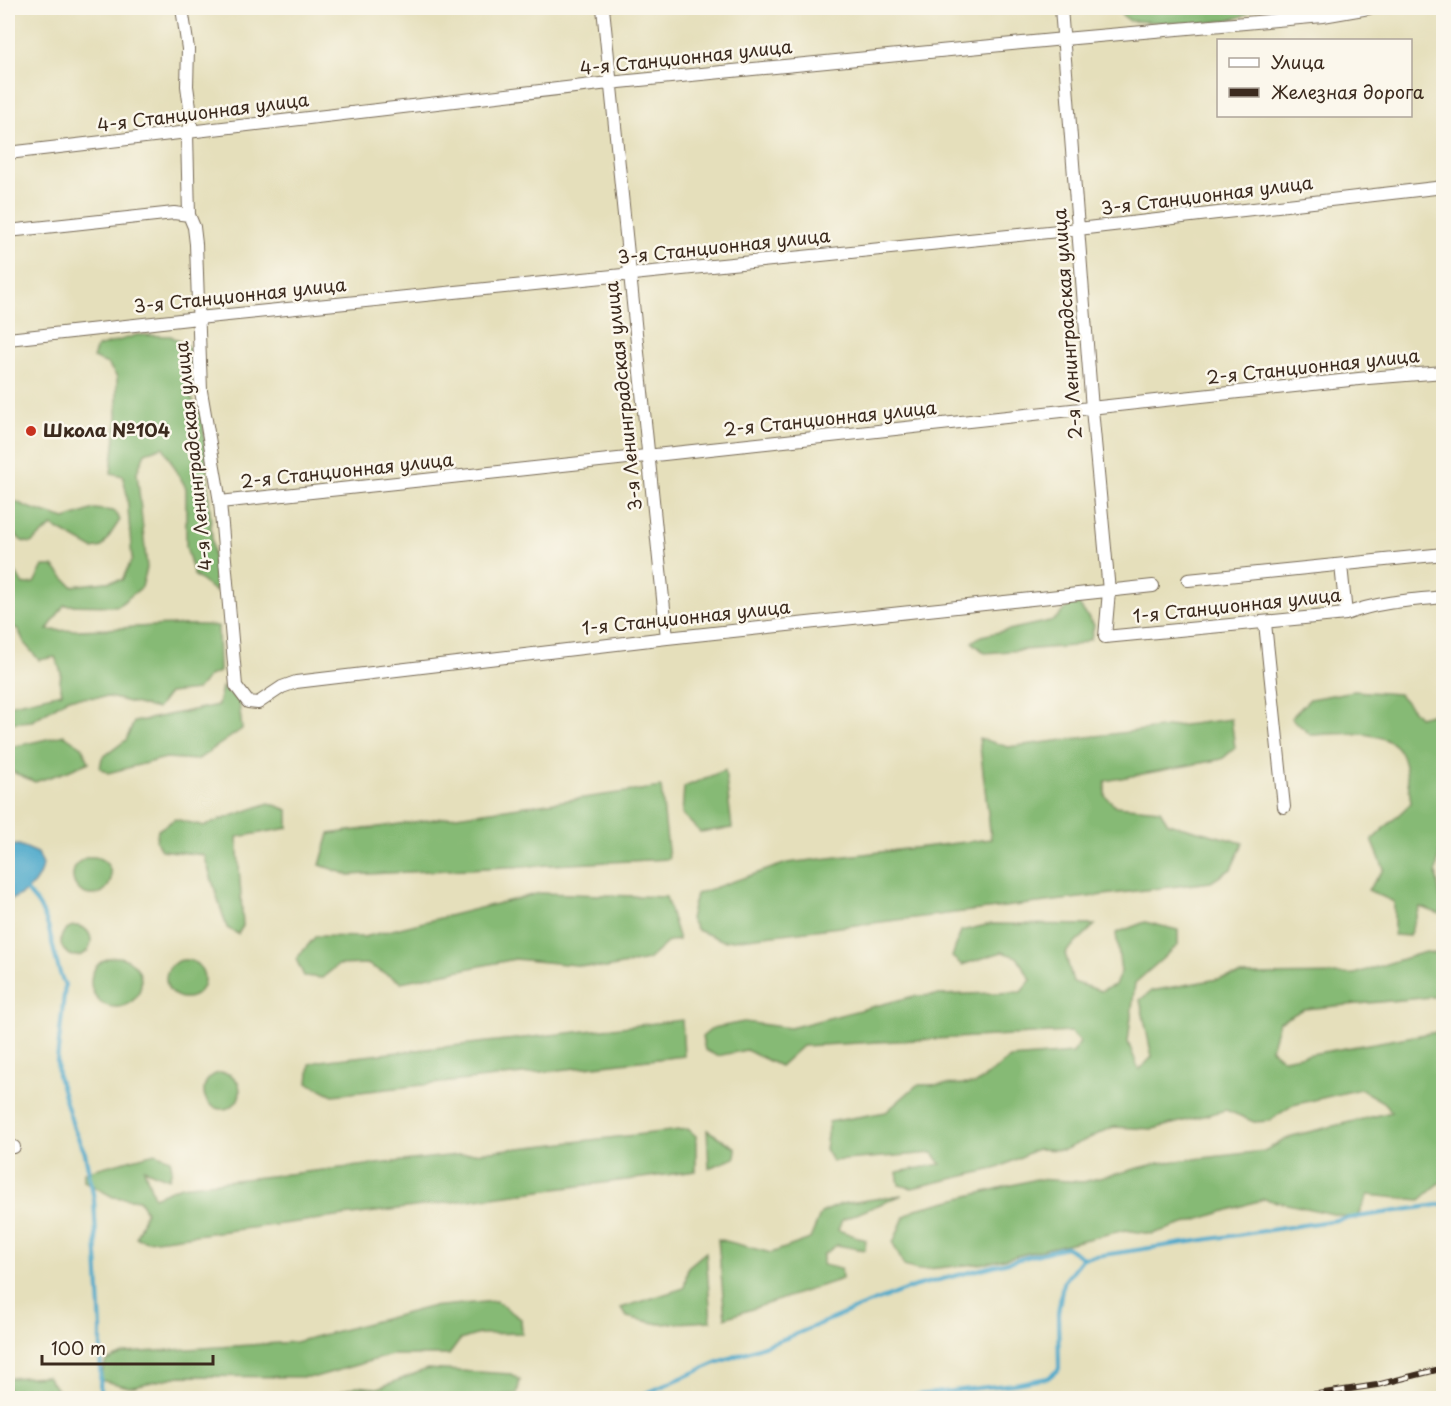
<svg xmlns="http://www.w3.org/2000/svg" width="1451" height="1406" font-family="'Playpen Sans',sans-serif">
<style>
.forest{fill:#86ba74;stroke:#607249;stroke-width:1.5}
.water{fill:#4ba8ca;stroke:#436974;stroke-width:1.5}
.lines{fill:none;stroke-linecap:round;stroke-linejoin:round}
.stream{stroke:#4ba8ca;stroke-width:4}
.street-casing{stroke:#766955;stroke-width:14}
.street{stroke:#fff;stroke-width:12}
.rail-casing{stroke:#3b2a1e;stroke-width:6}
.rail{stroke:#fbf7ec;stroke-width:4;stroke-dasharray:11;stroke-linecap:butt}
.poi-dot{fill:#c8321e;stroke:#fbf7ec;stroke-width:2}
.labels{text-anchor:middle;stroke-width:5;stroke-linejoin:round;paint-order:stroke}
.street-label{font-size:18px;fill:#3b2a1e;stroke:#fbf7ec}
.poi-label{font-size:18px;font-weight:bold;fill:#3b2a1e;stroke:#fbf7ec;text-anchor:start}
</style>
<rect width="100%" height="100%" fill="#fbf7ec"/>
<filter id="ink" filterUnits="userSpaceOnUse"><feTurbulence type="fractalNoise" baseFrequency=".0167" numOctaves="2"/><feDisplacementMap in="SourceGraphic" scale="12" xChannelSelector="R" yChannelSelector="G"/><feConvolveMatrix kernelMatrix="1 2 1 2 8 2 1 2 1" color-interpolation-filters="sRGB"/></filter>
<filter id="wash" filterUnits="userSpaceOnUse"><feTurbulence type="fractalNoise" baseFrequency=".008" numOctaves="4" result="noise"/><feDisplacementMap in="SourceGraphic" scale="24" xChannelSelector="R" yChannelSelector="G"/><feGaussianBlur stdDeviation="1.35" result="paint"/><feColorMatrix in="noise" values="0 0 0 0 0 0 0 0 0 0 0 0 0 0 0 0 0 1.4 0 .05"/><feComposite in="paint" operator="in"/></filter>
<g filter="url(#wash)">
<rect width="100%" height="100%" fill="#e5dfbb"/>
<path class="forest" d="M1122,8H1254C1238,30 1157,21 1130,21L1121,14Z
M137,335L171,336L189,347L197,379L186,389L203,418L216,592L194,575L186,546V488L163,447L145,453L137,472L147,568L142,587L118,606L64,605L47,630C104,633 162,621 218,626L219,672L209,676L197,690L169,693L157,709L109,697L69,698L32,721L8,723V705L62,693L60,682L61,672L55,657L39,660L25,644L18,629L8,626V559L23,585L34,583L43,566H53L72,586L122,580L132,559L127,495L123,476L111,473L117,419V377L108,364L93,358L97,347Z
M8,498L27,507L65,519L94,509L114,511L120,520L102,547L93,549L52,526L31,543L22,541L8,528Z
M1075,600L1094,625L1091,639L1072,646L985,653L972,642L981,636L1054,620Z
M222,687L239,702L242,729L197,760L166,758L108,773L100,768L102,758L126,740L134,722L218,705Z
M1354,691L1399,694L1419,717L1443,711V841L1441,843L1436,872L1443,915L1420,907L1409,936L1394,935V902L1368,890L1384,869L1372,840L1411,803C1409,788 1407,770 1402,756C1391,726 1335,734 1311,735L1291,718L1310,699Z
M1231,719L1235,748L1222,759L1105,781V796L1116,806L1160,810L1168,823L1243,843L1231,869L1211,882L724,941L697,930L690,919L696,894L787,863L991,839L979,738L1008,747Z
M64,735L82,747L89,762L68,771L35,782L8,770V748Z
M725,770L732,828L700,832L682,814L684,787Z
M661,787L669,859L349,875L320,865L329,834Z
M269,803L288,810V828L237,837L243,926L238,934L227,928L204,855L161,850L156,841L158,830L175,819L203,826Z
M73 876a19 19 0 1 1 38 0a19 19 0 1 1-38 0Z
M540,893L666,897L679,940L669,941L648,960L606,968L515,959L401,982L367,964L338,965L322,978L304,976L296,959L316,936L364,937Z
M1145,922L1178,930V945L1135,983L1128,1042L1139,1070L1152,1057L1140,1000L1151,991L1240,975L1354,974L1425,952L1443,954V996L1304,1009L1279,1022L1271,1049L1283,1059L1443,1031V1180L1420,1200L1368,1195L1356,1219L1264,1199L1152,1234L1125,1230L987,1263L917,1270L904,1266L893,1243L904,1217L916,1209L1036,1179L1083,1182L1159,1163L1264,1151L1292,1136L1392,1112L1383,1102L1360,1089L1293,1105L1269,1121L1254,1122L1226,1110L1153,1129L1113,1127L1064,1150L1037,1149L998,1168L912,1188L899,1185L897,1172L941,1164L933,1153L832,1161L825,1149L829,1122L886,1112L917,1085L976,1084L1010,1058L1073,1053L1080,1042L1071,1032L802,1046L780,1066L746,1050L717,1056L705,1050L702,1037L713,1028L744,1022L790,1028L914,996L1021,992L1031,980L1017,957L1002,952L962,965L952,957L961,931L991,924L1095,925L1065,953L1073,982L1101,991L1115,985L1121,972L1116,933Z
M61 941a15 15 0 1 1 30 0a15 15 0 1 1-30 0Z
M91 982a25 25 0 1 1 50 0a25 25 0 1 1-50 0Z
M166 979a19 19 0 1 1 38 0a19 19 0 1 1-38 0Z
M682,1020L684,1056L333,1095L308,1083L310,1064L320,1061Z
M204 1091a18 18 0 1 1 36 0a18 18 0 1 1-36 0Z
M688,1129L696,1136V1171L148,1241L136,1238L146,1211L139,1200L113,1197L84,1181V1172L155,1153L170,1159L172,1169L169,1179L144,1169L154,1197L181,1186Z
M707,1130L736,1148L735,1158L709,1168Z
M902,1195L842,1220L838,1230L866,1240L865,1250L837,1245L823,1255V1265L841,1269L842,1279L725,1318L718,1239L771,1253L810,1239L821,1213L841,1204Z
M706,1252L711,1321L660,1324L627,1317L621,1308L684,1288L688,1267Z
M496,1301L521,1319L522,1333L479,1334L460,1340L449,1355H391L315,1377L180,1376L129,1387L100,1380L106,1361L126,1353L295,1342L430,1307Z
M427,1369L511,1374L520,1380L517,1394L475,1398H281L294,1393L327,1397L356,1386L378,1388Z
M47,1376L58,1391L51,1398H8V1378Z"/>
<path class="water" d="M19,845L38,853L43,865C36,886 28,892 8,901V846Z"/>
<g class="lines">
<path class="stream" d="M27,891C31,896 36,901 39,906C54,930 52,961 65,985L57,1061L58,1076L74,1129L85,1153L94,1199L101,1329L100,1398
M635,1398L716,1363L789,1337L860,1307L916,1286L1066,1247L1083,1258L1444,1204
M890,1398L1014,1384L1048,1378L1059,1369L1058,1313L1063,1283L1083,1258"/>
</g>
</g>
<g filter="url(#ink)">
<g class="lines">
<g class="street-casing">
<path id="street" d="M182,8L188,49L187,86L190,108L191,125L187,134L189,215L194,227L196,244L201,391L220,502L236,686L248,702L258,703L282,687L296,682L667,638L1153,586
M603,8L667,638
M1061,8L1092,409L1109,591L1105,637L1346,614C1378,602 1410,600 1444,597
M8,153L609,83L1064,39L1323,16L1369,8
M8,231L174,213L189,215
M8,339L198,318L1078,229L1444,187
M220,502L1368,378L1444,372
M1341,565L1346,614
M1188,580L1444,554
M1265,623L1284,807
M8,1147H14"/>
</g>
<use href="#street" class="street"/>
<g class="rail-casing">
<path id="rail" d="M1291,1398L1377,1385L1444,1368"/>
</g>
<use href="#rail" class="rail"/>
</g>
</g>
<circle class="poi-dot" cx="31" cy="431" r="6"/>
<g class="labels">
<g class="street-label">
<text transform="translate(686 58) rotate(-6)" y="6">4-я Станционная улица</text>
<text transform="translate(203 113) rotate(-7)" y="6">4-я Станционная улица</text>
<text transform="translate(1207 196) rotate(-7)" y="6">3-я Станционная улица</text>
<text transform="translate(724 247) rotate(-6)" y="6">3-я Станционная улица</text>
<text transform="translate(240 296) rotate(-6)" y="6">3-я Станционная улица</text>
<text transform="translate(1068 324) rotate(-94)" y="6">2-я Ленинградская улица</text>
<text transform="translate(1313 367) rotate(-6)" y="6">2-я Станционная улица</text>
<text transform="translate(624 396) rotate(-96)" y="6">3-я Ленинградская улица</text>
<text transform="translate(830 419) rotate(-6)" y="6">2-я Станционная улица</text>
<text transform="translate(194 456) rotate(-96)" y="6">4-я Ленинградская улица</text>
<text transform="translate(347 471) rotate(-6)" y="6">2-я Станционная улица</text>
<text transform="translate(1237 606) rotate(-6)" y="6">1-я Станционная улица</text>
<text transform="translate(686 618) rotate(-6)" y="6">1-я Станционная улица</text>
</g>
<g class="poi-label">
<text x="43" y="437">Школа №104</text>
</g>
</g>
<rect width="1451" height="1406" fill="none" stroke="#fbf7ec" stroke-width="30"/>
<rect x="1217" y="39" width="195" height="78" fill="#fbf7ec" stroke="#aea59a" stroke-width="1.5"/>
<rect x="1229" y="58" width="30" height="9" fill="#ffffff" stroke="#aea59a" stroke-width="1.5"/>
<text x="1271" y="69" font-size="18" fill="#3b2a1e">Улица</text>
<rect x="1229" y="88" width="30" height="9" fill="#3b2a1e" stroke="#aea59a" stroke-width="1.5"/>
<text x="1271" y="99" font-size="18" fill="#3b2a1e">Железная дорога</text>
<path d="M42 1355v9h171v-9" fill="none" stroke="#3b2a1e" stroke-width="3"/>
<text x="51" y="1355" font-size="18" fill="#3b2a1e" stroke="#fbf7ec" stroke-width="4.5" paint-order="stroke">100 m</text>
</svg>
